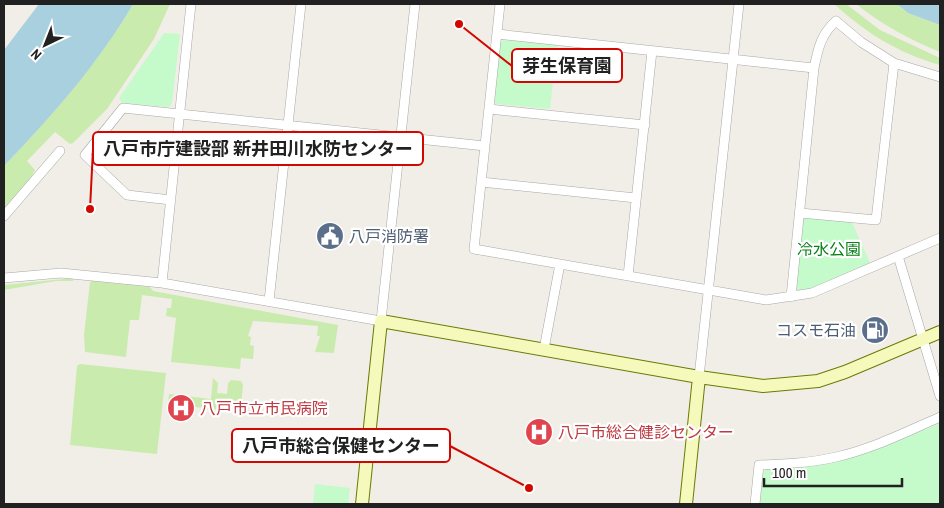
<svg xmlns="http://www.w3.org/2000/svg" width="944" height="508" font-family="'Archivo Narrow','Noto Sans JP',sans-serif">
<style>
.grass{fill:#caebae}
.park{fill:#c5facb}
.water{fill:#a8d0df}
.lines{fill:none;stroke-linecap:round;stroke-linejoin:round}
.street-casing{stroke:#a8a8a8;stroke-width:10}
.secondary-casing{stroke:#6a7b04;stroke-width:14}
.street{stroke:#fff;stroke-width:9}
.secondary{stroke:#f5fabc;stroke-width:12}
.labels{text-anchor:middle;stroke-width:4.5;stroke-linejoin:round;paint-order:stroke}
.service-label{font-size:16px;fill:#4e5e75;stroke:#fff;text-anchor:start}
.park-label{font-size:16px;fill:#0b8219;stroke:#fff}
.health-label{font-size:16px;fill:#be3a42;stroke:#fff;text-anchor:start}
.leader{fill:none;stroke:#d10700;stroke-width:2}
.callout-dot{fill:#d10700;stroke:#fff;stroke-width:2}
.callout{fill:#fff;stroke:#d10700;stroke-width:2}
.callout-label{font-size:18px;text-anchor:middle;font-weight:bold;fill:#212121}
</style>
<rect width="100%" height="100%" fill="#f1eee7"/>
<path class="grass" d="M133,4H170L154,39L107,109L73,143L70,144L55,132L27,161L35,170L24,190L4,209V166C52,116 97,64 133,4Z
M834,4H846L880,30L940,58V65C898,53 866,33 834,4Z
M856,4H897L908,13L940,25V52C910,40 881,24 856,4Z
M73,278V281H56L4,290V285Z
M92,281L150,287L153,291L338,325L334,353L315,352L320,336H317L318,326L253,321L248,336L251,337L250,345L254,346L253,359L241,358L240,369L171,362L176,318L166,316L167,308H171L172,299L142,295L139,320H130L126,357L85,352L84,335L90,282Z
M80,364L166,373L157,454L70,445L77,366Z
M213,378L218,383L217,393L227,394L228,383L231,380L241,381L243,385L241,406L222,404V410L168,404L169,394L211,399Z"/>
<path class="park" d="M164,33L180,34L172,103L169,107L122,103L119,98Z
M504,40L557,45L550,109L496,104L494,101L500,42Z
M806,218L852,222L870,263L807,290L800,291L795,287L802,221Z
M940,423V504H760L763,473L767,469C832,468 881,448 940,423Z
M315,484L350,488L348,504H313Z"/>
<path class="water" d="M39,4H133C98,64 52,116 4,166V50Z
M897,4H940V25L908,13Z"/>
<g class="lines">
<g class="street-casing">
<path id="street" d="M500,4L474,249L766,300L812,293L940,238
M497,34L814,68
M489,109L645,125
M481,182L636,198
M171,200L127,195L85,155L123,108L485,146
M800,213L876,220L894,63
M4,216L60,151
M898,256L940,396
M628,276L652,51
M4,278L61,273L162,283L381,321L415,4
M162,283L191,4
M791,297L814,68C818,49 821,34 836,21L861,42L894,63L940,77
M269,301L301,4
M544,349L560,264
M699,377L739,4
M755,504L759,465C785,464 810,463 836,457C872,449 906,432 940,417"/>
</g>
<g class="secondary-casing">
<path id="secondary" d="M362,504L381,321L699,377L763,386L818,381L845,372L940,332
M686,504L699,377"/>
</g>
<use href="#street" class="street"/>
<use href="#secondary" class="secondary"/>
</g>
<defs>
<g id="civic-disc" transform="scale(1.4375)"><circle r="9.5" fill="#5c6f8a" stroke="#fff"/><path d="M-.6-6.5H3V-4.5H.6V-3L4-1V1h2V6H-6V1h2V-1L-.6-3ZM-1.2 2.5V6h2.4V2.5Z" fill="#fff"/></g>
<g id="fuel-disc" transform="scale(1.4375)"><circle r="9.5" fill="#5c6f8a" stroke="#fff"/><path d="M-5.5-6h7V0h2V4h1.3V-2.5L3-4.5l.8-.8L6-3V5H2.5V1h-1V6h-7ZM-4.2-4.7v3.2H.2V-4.7Z" fill="#fff"/></g>
<g id="hospital-disc" transform="scale(1.4375)"><circle r="9.5" fill="#e0444e" stroke="#fff"/><path d="M-5-5h3v3.5h4V-5h3V5h-3V1.5h-4V5h-3Z" fill="#fff"/></g>
</defs>
<g fill-rule="evenodd">
<use href="#civic-disc" x="330" y="236"/>
<use href="#fuel-disc" x="875" y="330"/>
<use href="#hospital-disc" x="181" y="408"/>
<use href="#hospital-disc" x="539" y="432"/>
</g>
<g class="labels">
<g class="service-label">
<text x="349" y="242">八戸消防署</text>
<text x="856" y="336" text-anchor="end">コスモ石油</text>
</g>
<g class="park-label">
<text x="829" y="255">冷水公園</text>
</g>
<g class="health-label">
<text x="200" y="414">八戸市立市民病院</text>
<text x="558" y="438">八戸市総合健診センター</text>
</g>
</g>
<path class="leader" d="M459 24L512 66M90 209L93 149M529 488L450 446"/>
<g class="callout-dot">
<circle cx="459" cy="24" r="5"/>
<circle cx="90" cy="209" r="5"/>
<circle cx="529" cy="488" r="5"/>
</g>
<g class="callout">
<rect x="512" y="49" width="110" height="33" rx="5"/>
<rect x="93" y="132" width="330" height="33" rx="5"/>
<rect x="232" y="429" width="218" height="33" rx="5"/>
</g>
<g class="callout-label">
<text x="567" y="72">芽生保育園</text>
<text x="258" y="155">八戸市庁建設部 新井田川水防センター</text>
<text x="341" y="452">八戸市総合保健センター</text>
</g>
<rect width="944" height="508" fill="none" stroke="#212121" stroke-width="10"/>
<g transform="translate(45 45) rotate(223)" stroke="#ffffff" stroke-width="4" paint-order="stroke">
<path d="M0-4L9 19L0 12L-9 19Z" fill="#212121"/>
<text y="-8" font-size="14" font-weight="bold" text-anchor="middle" fill="#212121">N</text>
</g>
<path d="M764 478v8h138v-8" fill="none" stroke="#212121" stroke-width="2.5"/>
<text x="772" y="478" font-size="15" fill="#212121" stroke="#ffffff" stroke-width="4" paint-order="stroke">100 m</text>
</svg>
